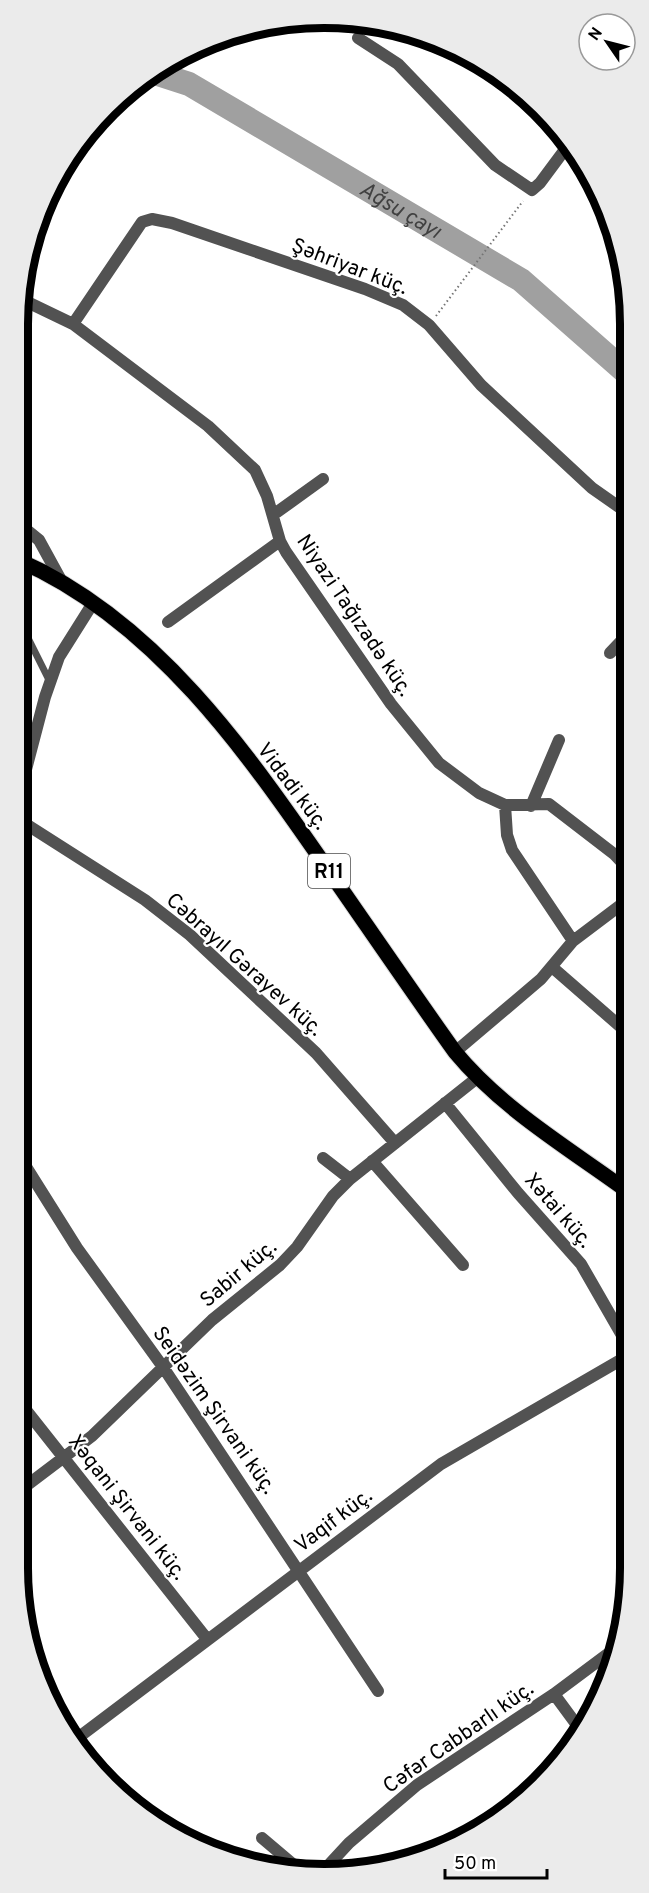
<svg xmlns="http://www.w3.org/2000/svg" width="649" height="1893" font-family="Overpass,sans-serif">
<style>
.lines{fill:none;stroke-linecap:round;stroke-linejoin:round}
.river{stroke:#a0a0a0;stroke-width:24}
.primary-casing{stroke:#dbdbdb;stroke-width:17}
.path{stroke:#747474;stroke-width:2;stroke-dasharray:1.5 3;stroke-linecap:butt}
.lane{stroke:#525252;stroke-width:7}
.street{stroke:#525252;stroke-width:12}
.primary{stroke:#000;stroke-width:15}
.labels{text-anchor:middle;stroke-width:4.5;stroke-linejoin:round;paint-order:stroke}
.shield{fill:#fff;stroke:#4c4c4c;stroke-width:1.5}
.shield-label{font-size:20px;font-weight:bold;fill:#000}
.street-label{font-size:21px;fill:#000;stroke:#fff}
.water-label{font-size:22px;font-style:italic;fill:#414141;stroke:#fff}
.rim{fill:none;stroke:#000;stroke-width:8}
</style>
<rect width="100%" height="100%" fill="#fff"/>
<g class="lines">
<path class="river" id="s1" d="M155,73L189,84L521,280L629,375"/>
<g class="primary-casing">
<path id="primary" d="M18,560C156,620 248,754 331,874C372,933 413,993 455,1052C503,1110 570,1149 630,1193"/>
</g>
<path class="path" d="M436,316L523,201"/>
<path class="lane" d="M18,597L30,565
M18,618L50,682"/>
<path class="street" d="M358,38L398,64L495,165L532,190L540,183L569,144
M21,299L73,324L208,426L255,470L267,496L280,541L286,552L391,704L439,763L479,793L505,805L549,804L614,854L630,871
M73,324L142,222L152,219L172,223L365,289L403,305L429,325L481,385L592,488L629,514
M273,515L323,479
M18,523L39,540L62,582
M168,622L280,541
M610,653L629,633
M18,800L45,697L59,657L93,603
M505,805L507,835L512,850L573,941
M531,806L559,740
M18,819L145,900L190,935L316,1053L395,1143
M552,967L630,1035
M455,1052L541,979L573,941L630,898
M445,1103L518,1193L581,1264L631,1351
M18,1154L77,1248L163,1367L378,1691
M323,1158L350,1179
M372,1161L463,1265
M18,1400L207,1639
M18,1492L92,1436L212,1320L280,1265L297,1247L333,1196L350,1179L477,1078
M554,1694L582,1732
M75,1740L441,1464L631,1354
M262,1838L301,1871
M324,1870L349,1843L417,1785L554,1694L621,1644"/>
<use href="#primary" class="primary"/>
</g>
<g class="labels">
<rect class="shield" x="308" y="854" width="42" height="34" rx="4.5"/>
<g class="shield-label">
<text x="329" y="878">R11</text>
</g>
<g class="street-label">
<text transform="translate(350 266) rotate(21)" y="7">Şəhriyar küç.</text>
<text transform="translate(355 615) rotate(56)" y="7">Niyazi Tağızadə küç.</text>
<text transform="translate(293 786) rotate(53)" y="7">Vidadi küç.</text>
<text transform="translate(245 964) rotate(42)" y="7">Cəbrayıl Gərayev küç.</text>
<text transform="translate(559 1210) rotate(49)" y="7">Xətai küç.</text>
<text transform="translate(238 1273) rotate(-40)" y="7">Sabir küç.</text>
<text transform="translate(215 1410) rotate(55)" y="7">Seidəzim Şirvani küç.</text>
<text transform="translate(128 1507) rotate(52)" y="7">Xəqani Şirvani küç.</text>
<text transform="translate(333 1520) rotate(-37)" y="7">Vaqif küç.</text>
<text transform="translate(458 1737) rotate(-35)" y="7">Cəfər Cabbarlı küç.</text>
</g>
<g class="water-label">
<text dy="8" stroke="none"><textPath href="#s1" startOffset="282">Ağsu çayı</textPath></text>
</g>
</g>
<path d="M0 0H649V1893H0ZM324 28H324A296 296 0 0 1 620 324V1568A296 296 0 0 1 324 1864H324A296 296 0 0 1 28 1568V324A296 296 0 0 1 324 28Z" fill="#ebebeb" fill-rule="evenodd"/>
<path class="rim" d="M324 28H324A296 296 0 0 1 620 324V1568A296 296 0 0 1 324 1864H324A296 296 0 0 1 28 1568V324A296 296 0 0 1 324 28Z"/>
<g transform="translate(607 42) rotate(305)"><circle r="28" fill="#ffffff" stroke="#999999" stroke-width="1.5"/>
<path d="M0-4.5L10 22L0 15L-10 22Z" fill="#000000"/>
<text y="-9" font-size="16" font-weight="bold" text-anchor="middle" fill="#000000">N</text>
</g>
<path d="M445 1869v9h102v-9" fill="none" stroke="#000000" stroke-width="3"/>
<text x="454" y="1869" font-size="18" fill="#000000" stroke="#ffffff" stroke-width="4.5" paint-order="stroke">50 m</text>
</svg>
